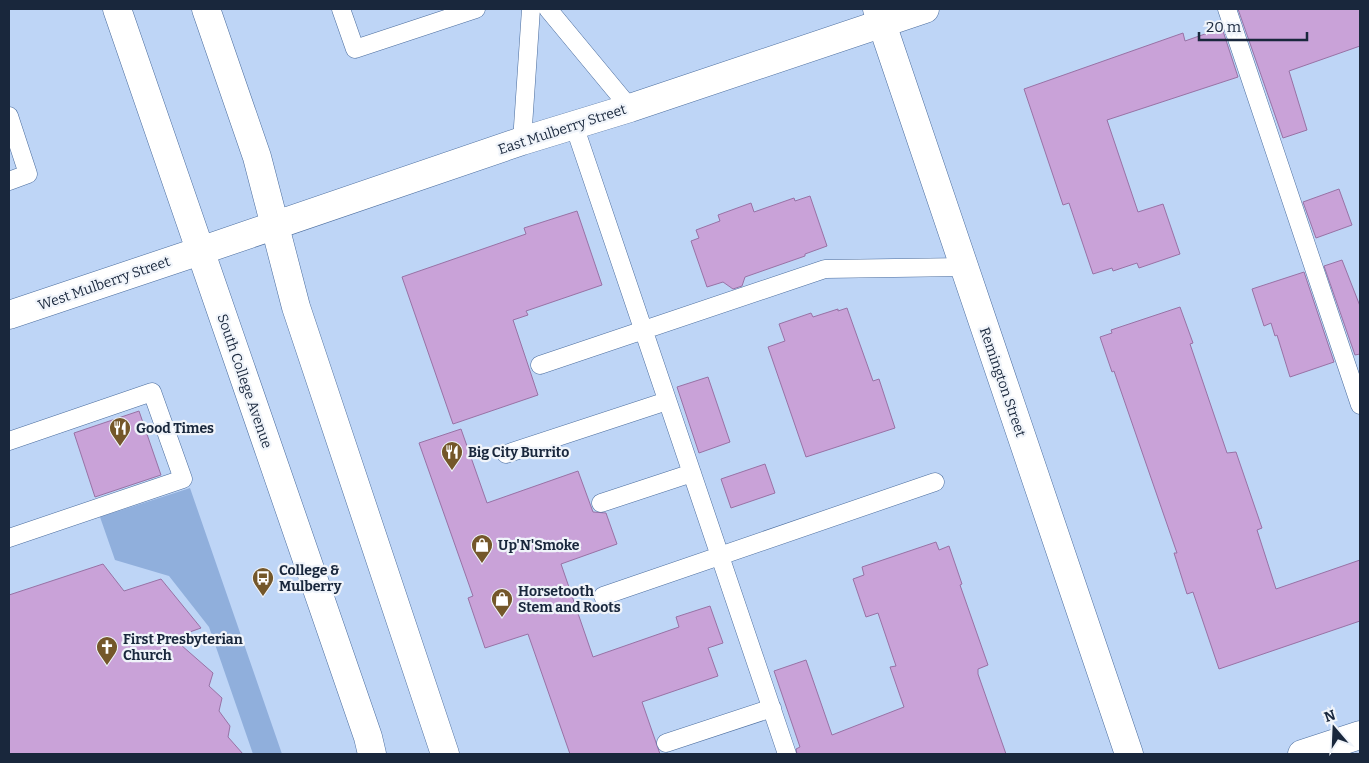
<svg xmlns="http://www.w3.org/2000/svg" width="1369" height="763" font-family="Bitter,serif">
<style>
.green{fill:#90afdc}
.building{fill:#c9a2d8;stroke:#9872a5}
.lines{fill:none;stroke-linecap:round;stroke-linejoin:round}
.service-casing{stroke:#4b6d9e;stroke-width:19}
.minor-casing{stroke:#4b6d9e;stroke-width:29}
.primary-casing{stroke:#4b6d9e;stroke-width:29}
.trunk-casing{stroke:#4b6d9e;stroke-width:29}
.service{stroke:#fff;stroke-width:18}
.minor{stroke:#fff;stroke-width:28}
.primary{stroke:#fff;stroke-width:28}
.trunk{stroke:#fff;stroke-width:28}
.labels{text-anchor:middle;stroke-width:4.5;stroke-linejoin:round;paint-order:stroke}
.street-label{font-size:14px;fill:#19273c;stroke:#f0f4fa}
.poi-label{font-size:14px;font-weight:bold;fill:#19273c;stroke:#f0f4fa;text-anchor:start}
</style>
<rect width="100%" height="100%" fill="#bed5f6"/>
<path class="green" d="M190,488L282,754H253L209,627L169,576L115,560L100,517Z"/>
<path class="building" d="M1238,9H1360V46L1289,71L1307,130L1283,138Z
M1222,28L1238,77L1107,120L1138,212L1163,204L1180,254L1139,268L1137,263L1113,271L1112,268L1093,274L1069,203L1063,205L1024,89L1183,33L1185,41Z
M1339,189L1352,225L1316,238L1303,202Z
M810,196L827,246L805,254V256L745,277L742,286L733,289L723,282L707,287L691,241L699,238L696,230L720,221L718,215L751,203L754,212L794,198L795,201Z
M577,211L602,285L526,311L528,315L513,320L538,395L453,424L402,277L526,234L524,228Z
M1342,260L1360,306V354L1355,355L1324,266Z
M1304,272L1334,362L1290,377L1277,335L1275,336L1271,323L1264,326L1252,289Z
M1180,307L1193,343L1190,344L1227,453L1236,452L1262,528L1257,530L1276,589L1360,560V621L1219,669L1193,592L1187,594L1174,553H1177L1114,371L1112,372L1100,337L1112,333L1111,330Z
M847,308L873,381L879,379L895,428L806,457L768,347L785,341L779,324L811,313L813,317L838,309V311Z
M708,377L730,442L699,453L677,387Z
M139,411L161,475L95,497L74,433Z
M461,429L487,503L578,471L593,512L606,513L617,544L561,564L593,657L679,627L676,617L710,606L723,643L708,648L718,676L642,702L660,754H570L528,634L485,648L468,598L473,596L419,443Z
M765,464L775,493L731,508L721,479Z
M936,542L939,550L949,546L962,584L960,585L988,665L978,669V674L1006,754H797L796,749L800,747L774,671L806,660L832,735L904,707L890,667L896,666L878,613L866,617L853,579L864,575L862,567Z
M103,564L124,591L161,579L201,628L173,638L213,673L209,686L222,698L219,711L230,726L228,737L243,754H9V595Z"/>
<g class="lines">
<g class="service-casing">
<path id="service" d="M341,9L355,49L476,9
M548,9L630,108
M1227,9L1360,405
M9,116L28,174L9,181
M574,125L787,754
M522,141L531,9
M540,365L825,269L964,267
M9,441L152,392L183,479L9,538
M506,454L667,401
M601,503L692,473
M603,596L935,482
M666,743L772,708"/>
</g>
<g class="minor-casing">
<path id="minor" d="M877,9L1129,754
M1302,754L1360,735"/>
</g>
<g class="primary-casing">
<path id="primary" d="M9,315L200,251"/>
</g>
<g class="trunk-casing">
<path id="trunk" d="M117,9L368,737L372,754
M206,9L257,157L296,307L445,754
M200,251L522,141L630,108L925,9"/>
</g>
<use href="#service" class="service"/>
<use href="#minor" class="minor"/>
<use href="#primary" class="primary"/>
<use href="#trunk" class="trunk"/>
</g>
<defs>
<g id="restaurant-pin" transform="scale(1.125)"><path d="M0 17L-7.5 6A9.5 9.5 0 1 1 7.5 6Z" fill="#74572a" stroke="#f0f4fa"/><path d="M-5-6h1v4h1v-4h1v4h1v-4h1v5L-1.5 .5V6h-2V.5L-5-1ZM5-6V6H3V1.5H1.5Q1.5-4 5-6Z" fill="#fff"/></g>
<g id="shop-pin" transform="scale(1.125)"><path d="M0 17L-7.5 6A9.5 9.5 0 1 1 7.5 6Z" fill="#74572a" stroke="#f0f4fa"/><path d="M-5-2.5h2.3a2.7 3.5 0 0 1 5.4 0H5L5.5 6h-11ZM-1.5-2.5h3a1.5 2.3 0 0 0-3 0Z" fill="#fff"/></g>
<g id="bus-pin" transform="scale(1.125)"><path d="M0 17L-7.5 6A9.5 9.5 0 1 1 7.5 6Z" fill="#74572a" stroke="#f0f4fa"/><path d="M-5-6H5V4H4V6H2V4H-2V6H-4V4H-5ZM-3.5-4V0h7V-4ZM-3.5 1.2v1.5H-2V1.2ZM2 1.2v1.5H3.5V1.2Z" fill="#fff"/></g>
<g id="church-pin" transform="scale(1.125)"><path d="M0 17L-7.5 6A9.5 9.5 0 1 1 7.5 6Z" fill="#74572a" stroke="#f0f4fa"/><path d="M-1.2-6h2.4v3.5h3.3v2.4h-3.3V6h-2.4V-.1h-3.3v-2.4h3.3Z" fill="#fff"/></g>
</defs>
<g fill-rule="evenodd">
<use href="#restaurant-pin" x="120" y="428"/>
<use href="#restaurant-pin" x="452" y="452"/>
<use href="#shop-pin" x="482" y="545"/>
<use href="#bus-pin" x="263" y="578"/>
<use href="#shop-pin" x="502" y="599"/>
<use href="#church-pin" x="107" y="647"/>
</g>
<g class="labels">
<g class="street-label">
<text transform="translate(562 129) rotate(-18)" y="5">East Mulberry Street</text>
<text transform="translate(104 283) rotate(-19)" y="5">West Mulberry Street</text>
<text transform="translate(245 381) rotate(71)" y="5">South College Avenue</text>
<text transform="translate(1003 382) rotate(71)" y="5">Remington Street</text>
</g>
<g class="poi-label">
<text x="136" y="433">Good Times</text>
<text x="468" y="457">Big City Burrito</text>
<text x="498" y="550">Up'N'Smoke</text>
<text x="279" y="575">College &amp;<tspan x="279" dy="16">Mulberry</tspan></text>
<text x="518" y="596">Horsetooth<tspan x="518" dy="16">Stem and Roots</tspan></text>
<text x="123" y="644">First Presbyterian<tspan x="123" dy="16">Church</tspan></text>
</g>
</g>
<rect width="1369" height="763" fill="none" stroke="#19273c" stroke-width="20"/>
<g transform="translate(1334 728) rotate(341)" stroke="#f0f4fa" stroke-width="4" paint-order="stroke">
<path d="M0-4L9 19L0 12L-9 19Z" fill="#19273c"/>
<text y="-8" font-size="14" font-weight="bold" text-anchor="middle" fill="#19273c">N</text>
</g>
<path d="M1199 32v8h108v-8" fill="none" stroke="#19273c" stroke-width="2.5"/>
<text x="1206" y="32" font-size="15" fill="#19273c" stroke="#f0f4fa" stroke-width="4" paint-order="stroke">20 m</text>
</svg>
